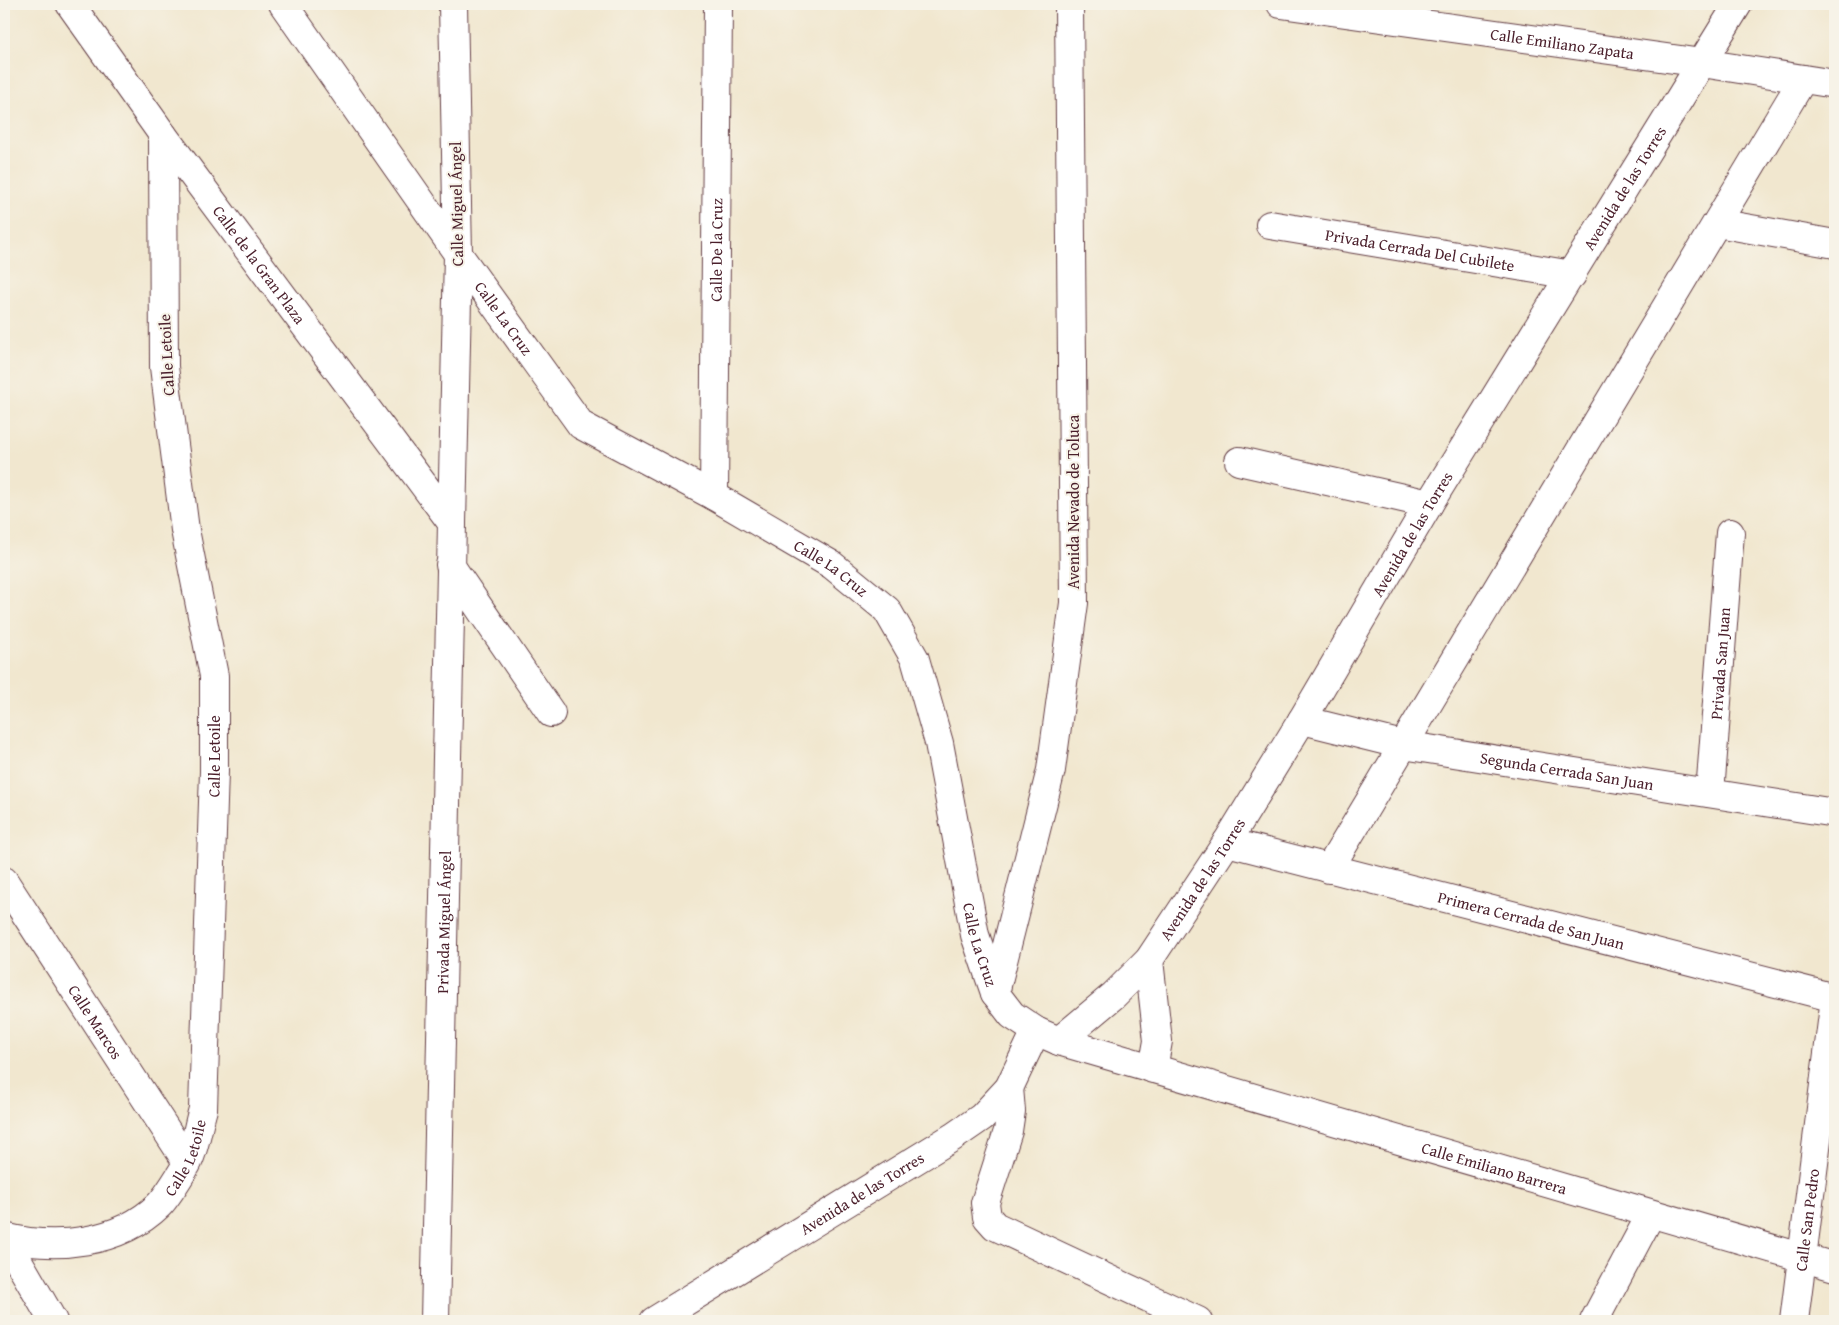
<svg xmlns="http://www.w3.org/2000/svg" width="1839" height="1325" font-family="'Gentium Book Plus',serif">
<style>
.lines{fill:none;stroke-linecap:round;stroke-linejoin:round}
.minor-casing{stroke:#633d44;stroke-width:30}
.tertiary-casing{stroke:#633d44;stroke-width:30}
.minor{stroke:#fff;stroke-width:28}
.tertiary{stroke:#fff;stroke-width:28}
.labels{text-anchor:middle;stroke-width:4;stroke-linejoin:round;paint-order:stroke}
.street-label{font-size:16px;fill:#4a1f2b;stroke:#f7f3e8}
</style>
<rect width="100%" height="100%" fill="#f7f3e8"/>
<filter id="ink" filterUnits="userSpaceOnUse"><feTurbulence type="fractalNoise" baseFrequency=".02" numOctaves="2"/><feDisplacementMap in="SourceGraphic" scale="10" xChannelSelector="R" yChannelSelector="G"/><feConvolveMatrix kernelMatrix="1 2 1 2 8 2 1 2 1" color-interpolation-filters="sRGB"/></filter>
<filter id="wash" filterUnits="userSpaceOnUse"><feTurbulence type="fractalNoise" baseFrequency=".0096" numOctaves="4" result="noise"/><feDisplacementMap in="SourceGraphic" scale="20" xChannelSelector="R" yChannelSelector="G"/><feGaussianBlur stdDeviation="1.12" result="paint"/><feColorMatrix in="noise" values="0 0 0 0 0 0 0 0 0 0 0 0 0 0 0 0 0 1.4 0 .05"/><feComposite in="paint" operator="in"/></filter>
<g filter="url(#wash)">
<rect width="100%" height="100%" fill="#f1e7cf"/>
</g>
<g filter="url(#ink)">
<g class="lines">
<g class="minor-casing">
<g id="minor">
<path d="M453,4L458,254"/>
<path id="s1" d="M1281,4L1702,63"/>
<path d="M1717,223L1835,244"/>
<path id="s2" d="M1270,225L1572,275"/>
<path d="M1239,461L1429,504"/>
<path id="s3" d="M714,496L718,4"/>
<path d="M450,565L551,713"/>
<path id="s4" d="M1302,720L1403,745L1835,813"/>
<path id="s5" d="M1710,793L1730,533"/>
<path id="s6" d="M1227,842L1835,998"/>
<path d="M1329,869L1803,79"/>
<path id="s7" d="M4,881L187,1162"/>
<path d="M1149,960L1158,1041L1153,1069"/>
<path d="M1009,1088L1011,1111L1008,1131L985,1203L987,1217L995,1226L1198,1321"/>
<path id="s8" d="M4,1237C55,1250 119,1244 159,1205C167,1197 181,1174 187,1164C195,1149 198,1125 203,1109L214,771V676L185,530L164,367L163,135"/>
<path d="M5,1238L53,1321"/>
<path id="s9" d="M435,1321L452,523"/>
<path id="s10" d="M654,1321L953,1137L982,1117L1009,1088L1036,1031"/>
</g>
</g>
<g class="tertiary-casing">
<g id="tertiary">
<path id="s11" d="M70,4L163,135L452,523"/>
<path id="s12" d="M283,4L458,254L581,425L714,496L832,565L887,610L915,659L939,743L975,935L995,993L1012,1015L1036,1031L1059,1041L1835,1267"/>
<path d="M1702,63L1835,84"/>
<path d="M452,523L458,254"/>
<path d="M995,993L1051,770L1074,603L1069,4"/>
<path id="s13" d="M1059,1041L1114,995L1149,960L1227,842L1302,720L1429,504L1738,4"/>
<path d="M1594,1321L1651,1214"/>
<path id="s14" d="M1794,1321L1835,998"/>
</g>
</g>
<use href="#minor" class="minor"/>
<use href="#tertiary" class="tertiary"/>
</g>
</g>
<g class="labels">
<g class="street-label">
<text dy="6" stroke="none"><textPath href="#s1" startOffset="284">Calle Emiliano Zapata</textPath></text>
<text dy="6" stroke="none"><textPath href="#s13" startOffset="1028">Avenida de las Torres</textPath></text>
<text transform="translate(456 204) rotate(-91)" y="6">Calle Miguel Ángel</text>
<text dy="6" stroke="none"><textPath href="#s3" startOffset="246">Calle De la Cruz</textPath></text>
<text dy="6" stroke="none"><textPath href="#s2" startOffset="152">Privada Cerrada Del Cubilete</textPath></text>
<text dy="6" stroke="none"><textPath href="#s11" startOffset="322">Calle de la Gran Plaza</textPath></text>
<text dy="6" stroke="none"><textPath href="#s12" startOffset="384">Calle La Cruz</textPath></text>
<text transform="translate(166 355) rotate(-93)" y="6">Calle Letoile</text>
<text transform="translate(1073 502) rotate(-90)" y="6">Avenida Nevado de Toluca</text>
<text dy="6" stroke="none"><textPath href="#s13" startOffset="622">Avenida de las Torres</textPath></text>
<text dy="6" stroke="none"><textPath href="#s12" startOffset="804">Calle La Cruz</textPath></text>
<text dy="6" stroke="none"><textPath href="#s5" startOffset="130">Privada San Juan</textPath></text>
<text dy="6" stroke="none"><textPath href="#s8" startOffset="625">Calle Letoile</textPath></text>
<text dy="6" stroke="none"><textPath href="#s4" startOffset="270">Segunda Cerrada San Juan</textPath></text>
<text dy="6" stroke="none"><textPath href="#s13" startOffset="218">Avenida de las Torres</textPath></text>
<text dy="6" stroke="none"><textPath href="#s6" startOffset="314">Primera Cerrada de San Juan</textPath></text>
<text dy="6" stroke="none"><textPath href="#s9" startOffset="399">Privada Miguel Ángel</textPath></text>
<text dy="6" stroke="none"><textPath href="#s12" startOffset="1224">Calle La Cruz</textPath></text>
<text dy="6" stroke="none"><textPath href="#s7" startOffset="168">Calle Marcos</textPath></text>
<text dy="6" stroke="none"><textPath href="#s8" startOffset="220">Calle Letoile</textPath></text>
<text dy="6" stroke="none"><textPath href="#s12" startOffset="1810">Calle Emiliano Barrera</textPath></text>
<text dy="6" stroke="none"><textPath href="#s10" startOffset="244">Avenida de las Torres</textPath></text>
<text dy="6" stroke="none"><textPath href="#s14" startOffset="102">Calle San Pedro</textPath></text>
</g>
</g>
<rect width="1839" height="1325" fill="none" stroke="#f7f3e8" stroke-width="20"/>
</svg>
